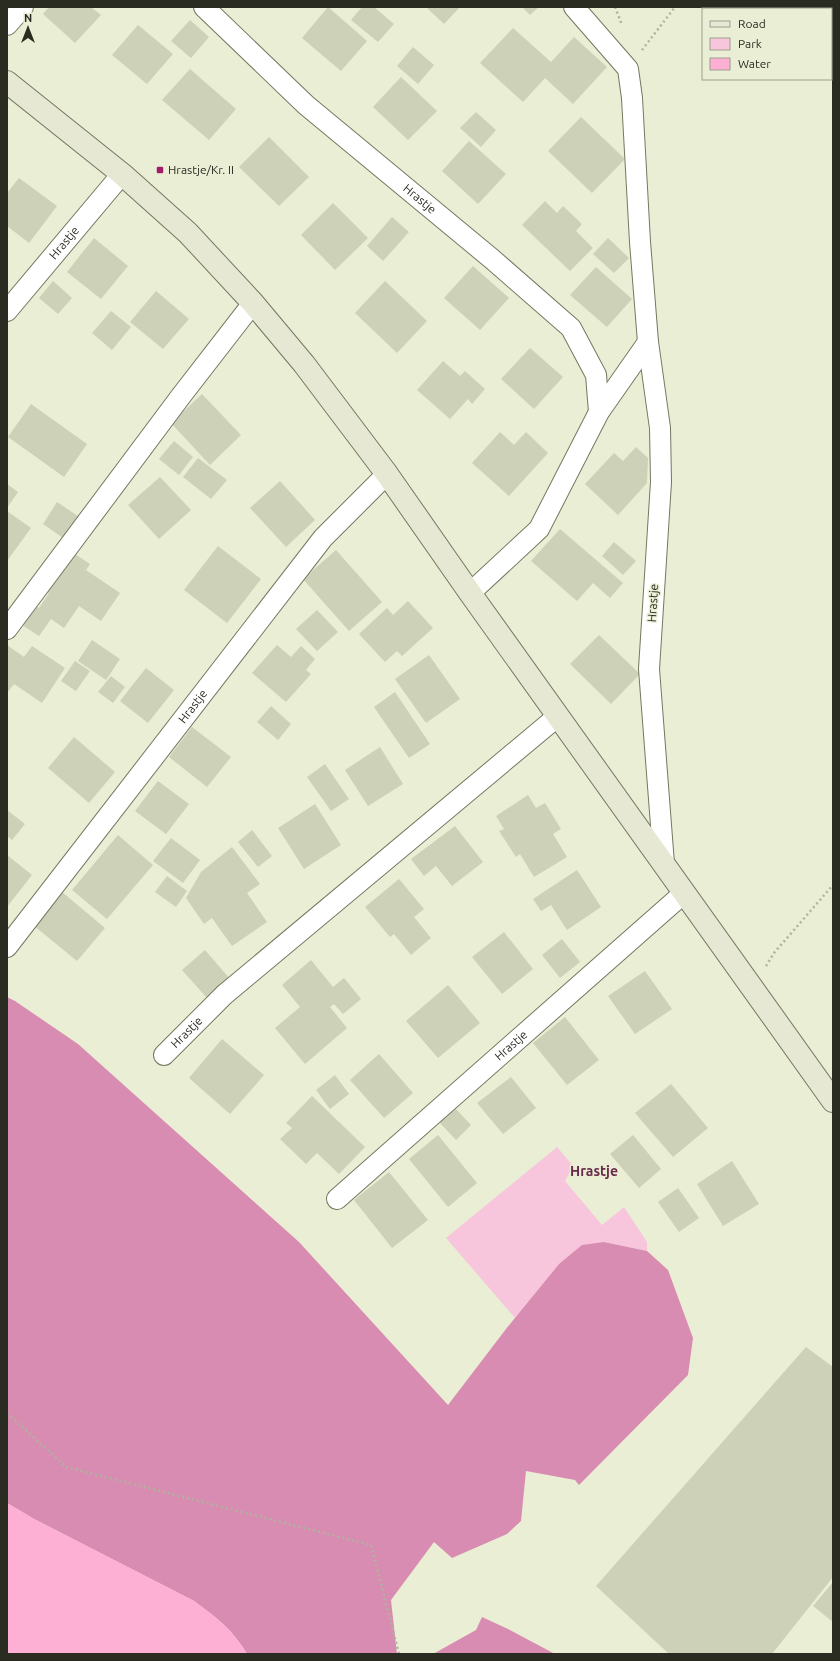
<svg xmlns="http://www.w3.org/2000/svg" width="840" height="1661" font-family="Ubuntu,sans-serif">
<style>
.green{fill:#f8c6dc}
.forest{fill:#d98cb1}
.water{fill:#feafd4}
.building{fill:#ccd1b7}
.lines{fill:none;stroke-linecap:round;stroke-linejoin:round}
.street-casing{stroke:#747861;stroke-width:22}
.secondary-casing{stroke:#747861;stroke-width:24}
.path{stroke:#afb39e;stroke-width:2.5;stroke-dasharray:2 3;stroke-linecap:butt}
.street{stroke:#fff;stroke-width:20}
.secondary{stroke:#e6e8d4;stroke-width:22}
.poi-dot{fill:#a11d6c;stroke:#e9eed4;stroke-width:1.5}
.labels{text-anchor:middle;stroke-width:3;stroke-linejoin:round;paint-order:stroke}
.poi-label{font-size:12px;fill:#2a2c22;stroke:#e9eed4;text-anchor:start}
.street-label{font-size:12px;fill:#2a2c22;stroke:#e9eed4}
.quarter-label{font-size:14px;font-weight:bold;fill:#69294b;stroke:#e9eed4}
</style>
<rect width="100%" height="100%" fill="#e9eed4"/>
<path class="green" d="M557,1147L573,1166L565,1181L602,1225L624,1207L647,1242V1251L604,1242L559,1264L515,1318L446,1238Z"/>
<path class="forest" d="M7,997L15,1001L78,1044L299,1242L448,1405L506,1329L559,1264L582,1245L604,1242L647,1251L668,1270L693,1338L688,1375L579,1485L575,1480L526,1471L521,1521L507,1534L452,1558L434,1542L391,1600L397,1654H247C234,1631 215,1616 194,1601L34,1519L7,1503Z
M482,1617L508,1629L555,1654H433L476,1630Z"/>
<path class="water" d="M7,1503L34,1519L194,1601C215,1616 234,1631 247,1654H7Z"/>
<path class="building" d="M49,7H91L101,15L75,43L43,14Z
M328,7L367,41L341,71L302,38Z
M362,7H374L394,24L378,42L351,20Z
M426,7H460L444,24Z
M522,7H539L530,15Z
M190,20L209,37L191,58L171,41Z
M138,25L173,54L147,84L112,55Z
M513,28L551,62L574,37L607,67L573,104L545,78L523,102L480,63Z
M413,47L434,65L418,84L397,66Z
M190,69L236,109L209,140L162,100Z
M401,77L437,111L408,140L373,107Z
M476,112L496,130L481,147L460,128Z
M581,117L625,159L592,193L548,151Z
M269,137L309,177L279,206L239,167Z
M469,141L506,174L478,204L442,171Z
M19,178L57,206L29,243L7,226V193Z
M545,201L557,213L563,206L582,224L576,231L593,248L570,271L522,225Z
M333,203L368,238L335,270L301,235Z
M392,217L409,232L383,261L367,246Z
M94,238L128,266L101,299L67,272Z
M608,238L629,258L614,273L593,254Z
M473,266L509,298L480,330L444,298Z
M596,267L632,299L607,327L570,295Z
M53,281L72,298L58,314L39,298Z
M385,281L427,321L397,353L355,313Z
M156,291L189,319L163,349L130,322Z
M111,311L131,327L112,350L92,333Z
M530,348L563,377L534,409L501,379Z
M443,361L460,376L465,371L485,389L472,404L468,399L450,419L417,390Z
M202,394L241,435L210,465L171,423Z
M31,404L87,444L64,477L8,437Z
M500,432L514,445L526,432L548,453L509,496L472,463Z
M174,441L193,457L179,475L159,459Z
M636,447L648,458L647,483L618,515L585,484L614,453L623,461Z
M198,458L227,480L211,499L183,477Z
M160,477L191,510L159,539L128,505Z
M280,481L315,520L286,547L250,508Z
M7,484L18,492L7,508Z
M57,502L81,518L66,540L43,524Z
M7,511L31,528L7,561Z
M560,529L623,583L610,598L593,583L577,601L531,561Z
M614,542L636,561L623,575L602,556Z
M218,546L261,579L227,623L184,590Z
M336,550L382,602L349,631L303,579Z
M72,552L90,564L86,570L120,593L101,621L79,606L64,628L51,619L39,636L19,623L32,604L39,608L49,593L46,591Z
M408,601L433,628L402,656L397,651L385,662L359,634L387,608L393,615Z
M317,610L338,632L317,651L296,629Z
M599,635L640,674L611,704L570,664Z
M92,640L120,659L106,680L78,661Z
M7,645L24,657L32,646L65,668L42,703L14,684L7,693Z
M277,645L291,657L301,646L315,659L306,670L311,674L286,702L252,673Z
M429,655L460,699L426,723L395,679Z
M75,661L90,671L76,691L61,681Z
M146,668L174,690L148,723L120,701Z
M111,676L125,687L113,703L98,692Z
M395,692L430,744L409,758L374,707Z
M271,706L291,724L278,740L257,722Z
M192,727L231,757L207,787L169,757Z
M74,737L115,772L89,803L48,768Z
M380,747L403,784L368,806L345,770Z
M325,764L349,799L331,811L307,777Z
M158,781L189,804L166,834L135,811Z
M528,795L536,808L545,803L561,829L553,834L567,857L534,877L520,854L516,857L499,831L504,829L496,816Z
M315,804L341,845L304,869L278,828Z
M7,810L25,824L12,840L7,836Z
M455,826L483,862L452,886L436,866L424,876L411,859Z
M252,830L272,856L258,867L238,842Z
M118,835L153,865L107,919L72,890Z
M171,838L200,860L183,883L153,861Z
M232,847L260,884L247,893L267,922L232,946L212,918L204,924L186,898L201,872Z
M7,855L32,875L7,907Z
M577,870L601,907L567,930L551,905L541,911L533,899Z
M167,876L187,891L176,907L155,892Z
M399,879L424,909L414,917L431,938L411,955L394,934L390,937L365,907Z
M62,892L105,928L77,961L33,925Z
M504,932L533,969L502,994L472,957Z
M562,939L580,962L560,978L542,955Z
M205,950L230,979L207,998L182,970Z
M311,960L333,987L344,978L361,999L343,1014L334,1004L330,1007L347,1028L305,1064L275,1028L300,1007L282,985Z
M645,971L672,1009L635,1034L608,996Z
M448,985L480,1023L438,1058L406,1021Z
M565,1017L599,1060L567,1085L533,1043Z
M222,1039L264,1075L230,1114L189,1078Z
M379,1054L413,1093L384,1118L350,1080Z
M335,1075L349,1094L330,1109L316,1090Z
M511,1077L536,1108L503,1134L477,1103Z
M671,1084L708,1128L673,1157L635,1113Z
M312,1096L365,1147L339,1174L317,1153L306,1164L280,1139L292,1128L286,1123Z
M454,1107L471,1125L456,1140L439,1122Z
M438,1135L477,1183L448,1207L409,1159Z
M633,1135L661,1169L639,1188L610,1154Z
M732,1161L759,1204L723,1226L697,1184Z
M389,1172L428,1220L392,1248L354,1200Z
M678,1188L699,1218L679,1232L658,1202Z
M806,1347L833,1367V1577L772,1654H669L596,1586Z
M833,1582V1622L813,1606Z"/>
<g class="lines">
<g class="street-casing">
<g id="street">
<path id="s1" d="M204,7L306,105L492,259L571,328L596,375L599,412"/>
<path d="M574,7L628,69L632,98L640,242L648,342L660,428L661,482L649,669L664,864"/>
<path d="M7,25L23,7"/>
<path id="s2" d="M7,311L122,174"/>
<path d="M470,593L539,529L599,412L648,342"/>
<path d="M7,629L181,396L253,303"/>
<path id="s3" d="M7,947L323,538L387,474"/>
<path id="s4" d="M164,1055L224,995L558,716"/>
<path id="s5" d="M337,1199L684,893"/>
</g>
</g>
<g class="secondary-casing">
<path id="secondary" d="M7,82L122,174L188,233L253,303L304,364L387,474L470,593L833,1101"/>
</g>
<path class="path" d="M615,7L622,25
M642,50L675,7
M766,966L774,953L833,885
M7,1413L66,1467L371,1545L399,1654"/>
<use href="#street" class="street"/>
<use href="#secondary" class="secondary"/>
</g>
<rect class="poi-dot" x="156" y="166" width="8" height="8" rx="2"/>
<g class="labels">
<g class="poi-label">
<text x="168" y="174">Hrastje/Kr. II</text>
</g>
<g class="street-label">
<text dy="4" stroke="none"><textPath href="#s1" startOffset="289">Hrastje</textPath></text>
<text dy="4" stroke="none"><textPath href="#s2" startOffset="89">Hrastje</textPath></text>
<text transform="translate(653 603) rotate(-86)" y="4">Hrastje</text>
<text dy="4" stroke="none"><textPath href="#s3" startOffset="304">Hrastje</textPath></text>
<text dy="4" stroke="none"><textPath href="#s4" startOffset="32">Hrastje</textPath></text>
<text dy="4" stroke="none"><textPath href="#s5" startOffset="232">Hrastje</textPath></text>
</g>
<g class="quarter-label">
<text x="594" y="1176">Hrastje</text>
</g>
</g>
<rect width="840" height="1661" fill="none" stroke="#2a2c22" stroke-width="16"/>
<rect x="702" y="8" width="130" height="72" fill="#e9eed4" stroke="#9da08d"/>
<rect x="710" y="21" width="20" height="6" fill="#e6e8d4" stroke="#9da08d"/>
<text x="738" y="28" font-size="12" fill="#2a2c22">Road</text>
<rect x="710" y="38" width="20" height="12" fill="#f8c6dc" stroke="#9da08d"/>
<text x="738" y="48" font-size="12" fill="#2a2c22">Park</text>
<rect x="710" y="58" width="20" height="12" fill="#feafd4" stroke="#9da08d"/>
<text x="738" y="68" font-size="12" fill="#2a2c22">Water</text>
<g transform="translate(28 28)" stroke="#e9eed4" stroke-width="3" paint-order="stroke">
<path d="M0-3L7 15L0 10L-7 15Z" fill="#2a2c22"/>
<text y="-6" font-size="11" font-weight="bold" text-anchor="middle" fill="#2a2c22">N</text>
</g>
</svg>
